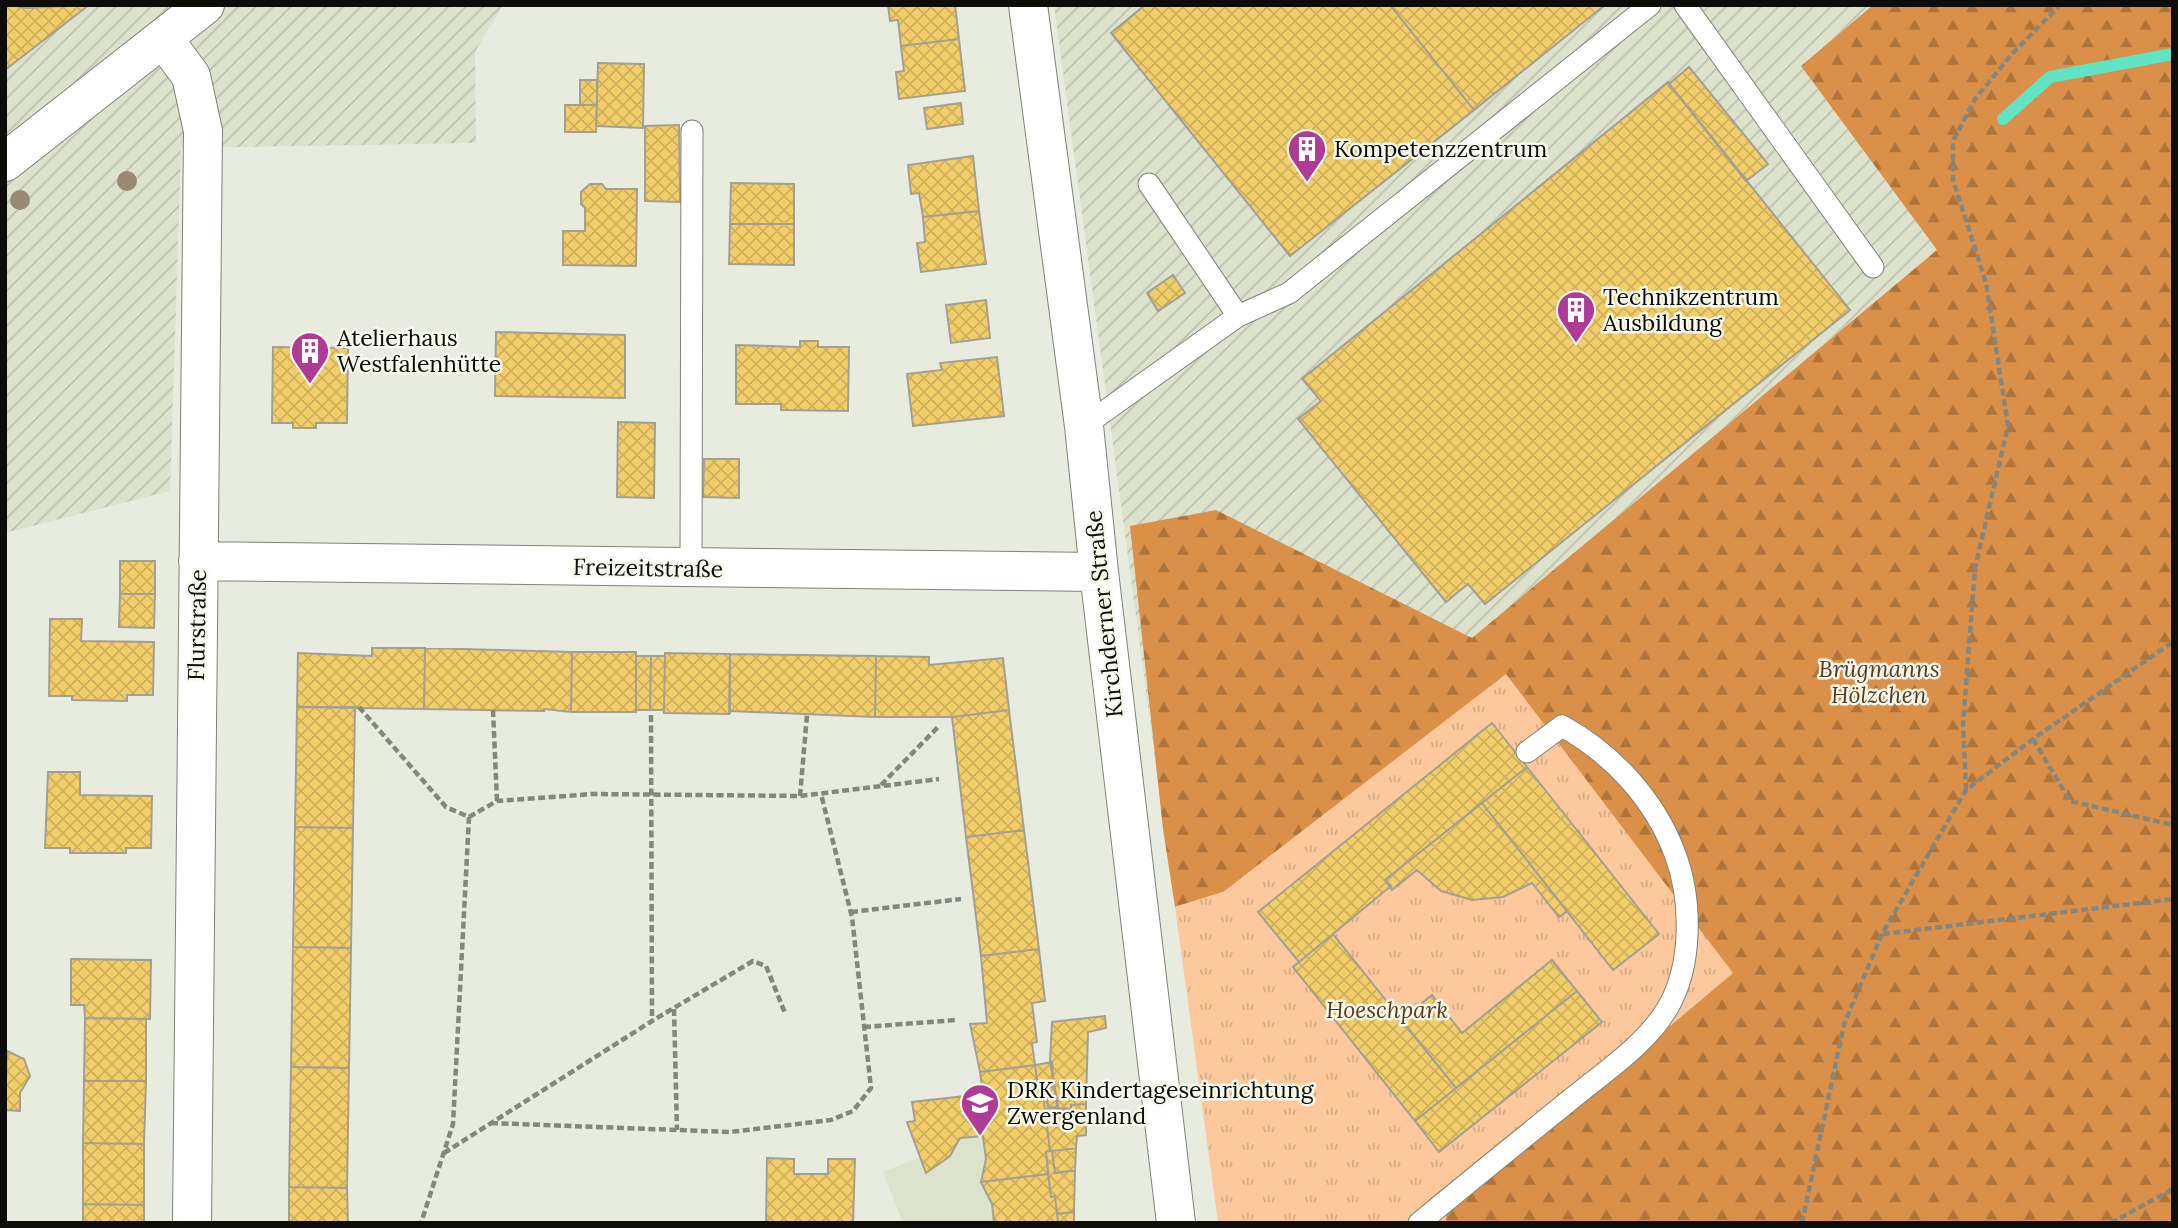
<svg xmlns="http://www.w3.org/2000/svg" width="2178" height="1228" font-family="Lora,serif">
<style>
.built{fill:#dde2cd}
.industrial{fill:url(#industrial-furrows)}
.forest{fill:url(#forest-firs)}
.park{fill:url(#park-tufts)}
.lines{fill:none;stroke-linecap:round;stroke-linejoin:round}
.stream{stroke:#61e4c3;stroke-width:12}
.building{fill:url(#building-cross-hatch);stroke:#a49f93;stroke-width:2}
.service-casing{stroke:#7f8276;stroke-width:23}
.minor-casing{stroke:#7f8276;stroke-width:40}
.path{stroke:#84877d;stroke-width:4.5;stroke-dasharray:7 3.5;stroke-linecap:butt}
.service{stroke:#fff;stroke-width:21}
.minor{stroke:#fff;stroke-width:38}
.tree{fill:#9a8a74}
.labels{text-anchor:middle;stroke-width:5;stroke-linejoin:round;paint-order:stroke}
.poi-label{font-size:23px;fill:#0c0d08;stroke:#f6f9eb;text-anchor:start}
.street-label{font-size:23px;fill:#0c0d08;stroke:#f6f9eb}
.park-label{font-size:23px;font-style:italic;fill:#5a3a1d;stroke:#f6f9eb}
</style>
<defs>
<pattern id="industrial-furrows" width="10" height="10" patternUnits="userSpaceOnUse" patternTransform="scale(1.75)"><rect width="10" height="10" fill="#dde2cd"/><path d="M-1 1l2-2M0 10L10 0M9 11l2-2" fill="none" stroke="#bcc1af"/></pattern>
<pattern id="forest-firs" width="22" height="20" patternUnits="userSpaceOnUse" patternTransform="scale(1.75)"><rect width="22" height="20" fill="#db9049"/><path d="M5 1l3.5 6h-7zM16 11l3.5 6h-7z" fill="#b0743b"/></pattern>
<pattern id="park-tufts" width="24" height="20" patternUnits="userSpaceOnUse" patternTransform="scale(1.75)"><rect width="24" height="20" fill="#fcc89c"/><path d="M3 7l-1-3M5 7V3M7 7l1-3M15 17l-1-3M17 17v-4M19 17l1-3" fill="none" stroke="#d7ab85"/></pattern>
<pattern id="building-cross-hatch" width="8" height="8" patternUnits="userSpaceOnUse" patternTransform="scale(1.75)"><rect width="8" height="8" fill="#f2ce6b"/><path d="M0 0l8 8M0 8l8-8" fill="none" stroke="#ceb05b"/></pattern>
</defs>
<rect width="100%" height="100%" fill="#e8ecde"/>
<path class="built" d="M1035,1065L1051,1196H1055L1058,1223H903L883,1172L920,1157L907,1122L915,1121L912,1102L982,1094L980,1072Z"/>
<path class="industrial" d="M5,5H503L475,52L476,143L181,148L170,491L5,533Z
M1054,5H1873L1801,66L1937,250L1472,638L1175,907Z"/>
<path class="forest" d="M1873,5H2173V1223H1446L1445,1215L1732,973L1223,892L1175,907L1163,829L1130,526L1216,510L1472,638L1937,250L1801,66Z"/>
<path class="park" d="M1506,674L1733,973L1446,1215V1223H1218L1175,907L1223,892Z"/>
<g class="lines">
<path class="stream" d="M2003,119L2050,77L2173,54"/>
</g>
<path class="building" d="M10,5L26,8L89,5L5,70V8Z
M888,5H955L959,39L901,46L898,20L890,21Z
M1145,5H1390L1474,110L1290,256L1111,33Z
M1390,5H1605L1474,110Z
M959,39L965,91L899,99L896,72L904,71L901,46Z
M598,63L644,64L643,128L596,126Z
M1689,67L1768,164L1746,181L1669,84Z
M580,80H597V105H580Z
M1668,82L1850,310L1485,604L1468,584L1446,602L1298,419L1321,401L1302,379Z
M961,103L963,124L927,129L924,108Z
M565,105H597L596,132H565Z
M679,125L680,202L645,201V126Z
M973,156L979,211L923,217L919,193L911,194L908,165Z
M731,183L794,184V224H730Z
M590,184H602L606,189H637L636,266L563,265V231H585V208L581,204V192Z
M979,211L986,264L921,272L917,243L925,242L923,217Z
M730,224H794V265L729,264Z
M1173,275L1185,293L1158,311L1147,293Z
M986,300L990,338L951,343L946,305Z
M496,332L625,335V398L495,396Z
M800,341H818V347H849L848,411L781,410V404H736V345L800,347Z
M273,347L348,348L347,423H316V428H293V423H272Z
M997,357L1004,416L913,426L907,374L942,370L940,363Z
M618,422L655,423L654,498L617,497Z
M704,459H739V498L703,497Z
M120,561H155V594H120Z
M120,594H155L154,628L119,627Z
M50,619H82L81,641L154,642L153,695H127V701L72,700V696H49Z
M372,648H425L424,709L297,707L298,653L372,656Z
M425,648L572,652L571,712L544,709V711L424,709Z
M572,652H636V712H571Z
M665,653L730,654L729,714L664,713Z
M730,654L876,656L875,717L730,711V714Z
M636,656H651L650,710H636Z
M651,656H665L664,710H650Z
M876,656L929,657V665L1003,658L1009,710L952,717H875Z
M297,707H355L353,828L295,827Z
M1009,710L1024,830L966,837L952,717Z
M1492,723L1527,767L1385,880L1391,886L1299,962L1258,912Z
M1527,767L1659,934L1613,970L1482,803Z
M48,772H80V795L152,796L151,848H126V853H70V848H45Z
M1482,803L1567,911L1559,917L1532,883L1503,897L1472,900L1441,891L1417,870L1392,890L1385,880Z
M295,827L353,828L351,948L293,947Z
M1024,830L1039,949L981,956L966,837Z
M1333,934L1456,1088L1415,1121L1293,967Z
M293,947L351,948L349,1068L291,1067Z
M1039,949L1045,1001L1032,1003L1037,1042L1032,1043L1035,1065L980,1072L970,1024L987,1023L981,956Z
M71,959L151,960L150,1019L85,1018L84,1005H71Z
M1552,960L1577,991L1456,1088L1401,1020L1432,995L1462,1033Z
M1577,991L1602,1022L1439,1152L1415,1121Z
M1105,1016L1106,1028L1088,1032L1086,1104L1071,1105V1109L1059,1111L1050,1062L1052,1022Z
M85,1018L146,1019V1081H84Z
M7,1051L24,1059L30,1076L20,1093V1111L5,1110Z
M1052,1062L1054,1086L1046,1089L1048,1108L1071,1109V1105L1086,1104V1135L1077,1136L1076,1148L1052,1151L1055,1173L1075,1170L1074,1212L1057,1214L1055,1196L1051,1197L1046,1152L1050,1151L1042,1087H1038L1035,1065Z
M1035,1065L1038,1087H1042L1050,1151L1046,1152L1048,1174L981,1182L986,1159L983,1136L960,1138L950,1156L926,1173L907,1122L915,1121L912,1102L983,1094L980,1072Z
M291,1067L349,1068L347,1188L289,1187Z
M84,1081H146L144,1144L83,1143Z
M1054,1086L1057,1107L1048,1108L1046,1089Z
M83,1143L144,1144V1205L83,1204Z
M1076,1148L1075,1170L1055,1173L1052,1151Z
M767,1158L794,1159V1174H828V1159H855L853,1223H766Z
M1048,1174L1051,1197L1055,1196L1058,1223H994L992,1204L981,1182Z
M289,1187L347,1188L348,1223H289Z
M83,1204L144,1205V1223H83Z
M1074,1212V1223H1058L1057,1214Z"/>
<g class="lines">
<g class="service-casing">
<path id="service" d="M1685,5L1873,267
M1149,184L1238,316
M1084,426L1238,316L1289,293L1650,5
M691,568L692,131
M1419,1223C1471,1180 1523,1138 1575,1096C1607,1070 1646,1044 1667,1009C1693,966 1692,899 1675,854C1655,800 1613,754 1562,726L1527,752"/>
</g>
<g class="minor-casing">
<path id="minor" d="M1028,5L1084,426L1099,572L1176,1223
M163,38L191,76L203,131L192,1223
M5,162L205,5
M198,561L1099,572"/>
</g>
<path class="path" d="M359,707L446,807L469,817L453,1124L421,1223
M493,710L497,801
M651,715L652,1021
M2033,739L2070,801L2173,825
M881,785L939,726
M1966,790L1963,724L1975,568L2008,426L1986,283L1953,180V141L1975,99L2012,54L2060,5
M800,796L807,715
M469,817L497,801L592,794L800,796L939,779
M851,912L961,899
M1883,934L2173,899
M674,1009L677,1130
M864,1027L956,1020
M491,1123L730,1132L831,1120L853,1111L871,1088L852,917L821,794
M444,1153L652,1021L753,961L766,966L785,1013
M1802,1223L1844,1024L1882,934L1966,790L2033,739L2173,642
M2111,1223L2173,1189"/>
<use href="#service" class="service"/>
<use href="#minor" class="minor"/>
</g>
<g class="tree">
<circle cx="127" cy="181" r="10"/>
<circle cx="20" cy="200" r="10"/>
</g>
<defs>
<g id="building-pin" transform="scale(2.0125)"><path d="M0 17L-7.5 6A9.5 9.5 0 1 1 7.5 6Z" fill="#ae3b95" stroke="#f6f9eb"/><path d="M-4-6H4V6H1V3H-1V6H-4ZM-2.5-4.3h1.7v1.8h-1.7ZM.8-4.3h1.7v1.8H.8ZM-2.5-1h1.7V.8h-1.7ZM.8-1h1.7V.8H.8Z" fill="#fff"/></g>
<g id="school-pin" transform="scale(2.0125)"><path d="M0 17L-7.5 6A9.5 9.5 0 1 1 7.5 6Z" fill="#ae3b95" stroke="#f6f9eb"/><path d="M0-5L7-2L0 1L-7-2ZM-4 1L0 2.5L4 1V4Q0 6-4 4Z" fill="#fff"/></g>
</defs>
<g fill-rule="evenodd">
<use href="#building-pin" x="1307" y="149"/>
<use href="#building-pin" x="1576" y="310"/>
<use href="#building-pin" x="310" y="351"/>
<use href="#school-pin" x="980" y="1103"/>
</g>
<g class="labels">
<g class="poi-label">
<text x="1334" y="157">Kompetenzzentrum</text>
<text x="1603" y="305">Technikzentrum<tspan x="1603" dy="26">Ausbildung</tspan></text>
<text x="337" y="346">Atelierhaus<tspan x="337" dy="26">Westfalenhütte</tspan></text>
<text x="1007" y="1098">DRK Kindertageseinrichtung<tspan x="1007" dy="26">Zwergenland</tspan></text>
</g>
<g class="street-label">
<text transform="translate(648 568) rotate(1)" y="8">Freizeitstraße</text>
<text transform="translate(1104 614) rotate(-96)" y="8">Kirchderner Straße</text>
<text transform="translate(197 625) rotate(-89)" y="8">Flurstraße</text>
</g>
<g class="park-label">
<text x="1879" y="677">Brügmanns<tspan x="1879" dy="26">Hölzchen</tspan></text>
<text x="1387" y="1018">Hoeschpark</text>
</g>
</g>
<rect width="2178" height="1228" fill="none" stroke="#0c0d08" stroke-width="14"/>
</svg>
